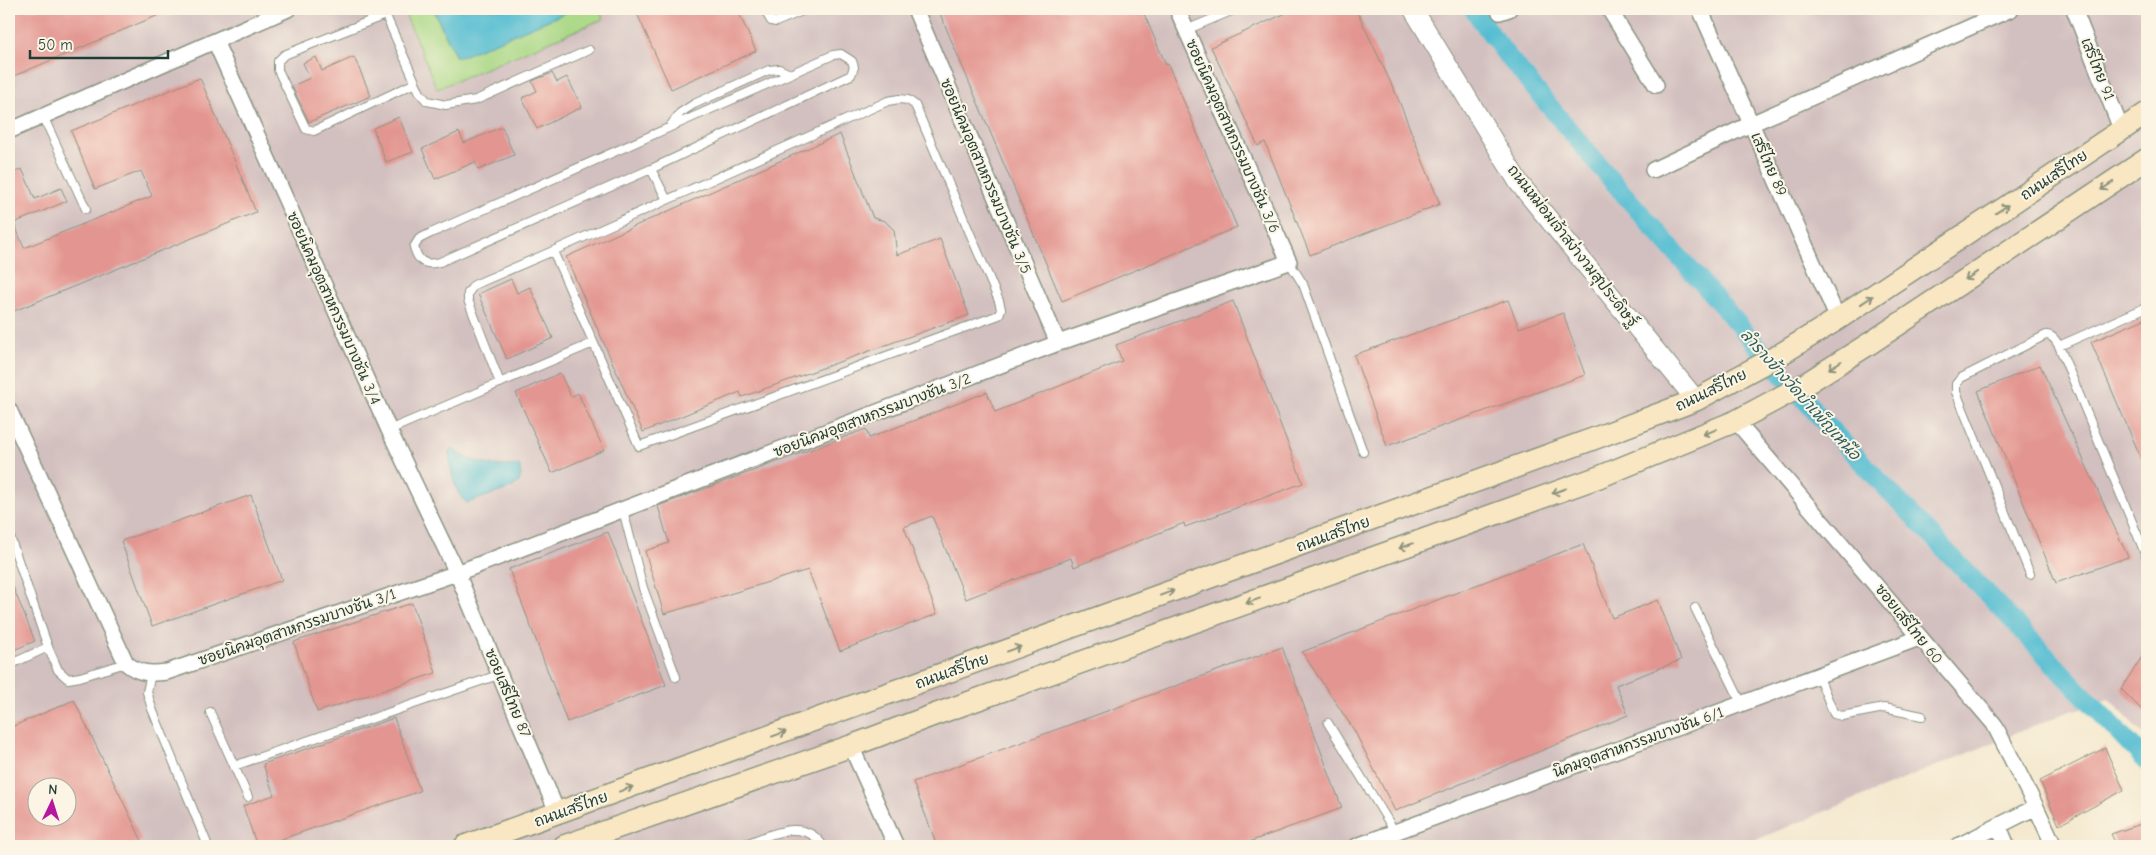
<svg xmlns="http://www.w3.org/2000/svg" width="2156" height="855" font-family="'Comic Neue','Playpen Sans Thai',sans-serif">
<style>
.industrial{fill:#d2bfbf;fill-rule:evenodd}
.green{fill:#aad886;stroke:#648a5d}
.water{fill:#55bdd2;stroke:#3a7d83}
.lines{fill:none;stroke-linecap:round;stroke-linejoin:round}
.canal{stroke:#55bdd2;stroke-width:19}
.building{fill:#e39691;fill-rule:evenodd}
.service-casing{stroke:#8a9382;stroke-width:10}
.minor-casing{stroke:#8a9382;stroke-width:18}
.tertiary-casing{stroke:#8a9382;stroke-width:21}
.secondary-casing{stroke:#8a9382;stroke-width:24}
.service{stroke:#fff;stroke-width:8}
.minor{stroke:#fff;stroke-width:15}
.tertiary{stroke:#fff;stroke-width:19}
.secondary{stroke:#f9e7c3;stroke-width:21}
.oneway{stroke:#8c927c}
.labels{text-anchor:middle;stroke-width:4;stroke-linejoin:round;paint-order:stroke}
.street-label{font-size:15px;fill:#1f3d34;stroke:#fcf5e5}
.water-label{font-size:16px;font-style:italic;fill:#2c5d5c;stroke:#fcf5e5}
</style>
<rect width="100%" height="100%" fill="#fcf5e5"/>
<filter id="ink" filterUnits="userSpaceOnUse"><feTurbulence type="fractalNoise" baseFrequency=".02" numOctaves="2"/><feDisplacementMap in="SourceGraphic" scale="10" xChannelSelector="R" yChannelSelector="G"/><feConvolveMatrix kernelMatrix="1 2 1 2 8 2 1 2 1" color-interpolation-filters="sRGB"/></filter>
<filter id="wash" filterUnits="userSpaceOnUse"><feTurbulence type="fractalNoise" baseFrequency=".0096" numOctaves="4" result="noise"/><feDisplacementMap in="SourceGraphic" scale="20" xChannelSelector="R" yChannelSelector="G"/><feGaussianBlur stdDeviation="1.12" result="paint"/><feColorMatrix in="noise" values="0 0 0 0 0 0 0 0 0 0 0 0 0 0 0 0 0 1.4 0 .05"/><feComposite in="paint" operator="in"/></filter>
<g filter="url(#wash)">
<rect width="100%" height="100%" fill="#f4e9cf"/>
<path class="industrial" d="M9,9H2147V738L2109,699L2068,712L1741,846H9ZM38,788H68V818H38Z"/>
<path class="green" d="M403,9H433L456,57L575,9H599L603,19L437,89Z"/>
<path class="water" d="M433,9H575L460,57H456Z
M453,449C472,464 495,468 519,465L521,475L519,482L511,488L467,503C454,494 450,467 449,452Z"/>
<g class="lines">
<path class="canal" d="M1473,9L1504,52L1607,175L1834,433L2147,762"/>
</g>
<g id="blocks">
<path class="building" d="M9,9H173L9,78Z
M635,9H737L756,51L671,89Z
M938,9H1142L1166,65L1168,64L1237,227L1062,301Z
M1295,9H1356L1397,96L1440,204L1310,255L1265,142L1258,146L1211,47Z
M316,57L322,71L354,57L371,96L309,122L292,86L310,78L303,63Z
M552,73L557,82L567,77L582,107L537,129L522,98L537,91L532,81Z
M200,78L256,212L9,313V175L22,169L35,199L61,188L67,201L14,223L24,248L152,196L141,171L95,189L71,131Z
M399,117L413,152L386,162L373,128Z
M502,127L514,155L478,170L475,162L435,179L422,149L459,132L464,143Z
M840,134L873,218L885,221L894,230L897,255L940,239L969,315L742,397L740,392L643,432L566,257Z
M511,279L517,293L530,287L553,338L507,359L478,294Z
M1508,300L1519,328L1563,313L1585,375L1387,446L1354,355Z
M1233,301L1303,483L1185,527L1184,523L1074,567L1071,558L966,599L932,516L904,527L937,614L840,651L808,570L664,614L645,551L669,543L658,506L866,429L869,438L987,392L995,412L1122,361L1116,345Z
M2147,318V472L2091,342Z
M2040,365L2128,557L2056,583L1978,391Z
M560,373L571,397L578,393L604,450L552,473L516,393Z
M251,495L282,580L152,626L121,541Z
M608,532L666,685L567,722L509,569Z
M1583,544L1612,618L1658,600L1681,660L1616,685L1628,715L1395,811L1354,730L1302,652Z
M9,577L35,641L9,652Z
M412,603L436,673L317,712L294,642Z
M1282,647L1342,808L1238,846H937L913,782Z
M2147,649V715L2121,689Z
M74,700L142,841L129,846H9V728ZM38,788H68V818H38Z
M394,718L420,791L262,846H257L243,806L274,795L263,764Z
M2105,748L2124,790L2059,825L2040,781Z
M2147,822V846H2117L2111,834Z"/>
</g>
</g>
<g filter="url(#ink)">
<use href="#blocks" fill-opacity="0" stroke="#8a9382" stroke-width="1"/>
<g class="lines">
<g class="service-casing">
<path id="service" d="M383,9L420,93L427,101L446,105L476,100L589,50
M764,9L771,21L776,22L807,9
M385,15L284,55L278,61V70L306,129L314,131L415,83
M1186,30L1236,9
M899,99L908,100L915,105L999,301L1001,309L999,315L639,446L553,251L888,101Z
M43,116L86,209
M671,125L680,113L694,104L769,70L779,69L790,74
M651,169L851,75L854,67L852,61L841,54L833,55L431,233L419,239L414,247C418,262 425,266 440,262L651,169L667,200
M1289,262L1303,284L1363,452
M2059,346L2147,307
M500,383L468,300V293L474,285L553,251
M389,430L593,343
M623,510L643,588L676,677
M9,534L48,647L58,670L68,679L80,677L126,663
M2030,574L1956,392V384L1961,378L2046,335C2053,335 2056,341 2059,346L2147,558
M1695,608L1742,704
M9,665L48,647
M151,674L147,692L152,709L208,846
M1818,675L1834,714L1842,716L1884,708L1922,716
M210,712L248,797
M1328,723L1395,832
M234,766L501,674
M740,846C767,837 803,815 823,846"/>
</g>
<g class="minor-casing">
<path id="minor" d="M915,9L1058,343
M1498,9L1500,12L1509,9
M1609,9L1656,85
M1700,9L1838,319
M2074,9L2121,129
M215,41L389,430L457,573L558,814
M9,131L288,9
M1653,170L1751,124L2011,9
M9,410L126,663C139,674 150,674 167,672L457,573L1058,343L1289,262L1177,9
M1736,421L1994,724L2036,807L2054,846
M851,746L896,846
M1999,827L2007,846
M1357,846L1919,638
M1958,846L2036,807"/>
</g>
<g class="tertiary-casing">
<path id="tertiary" d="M1413,9L1519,183L1696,400"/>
</g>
<g class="secondary-casing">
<path id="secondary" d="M465,846L1593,439L1696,400L1781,354L1838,319L2147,113
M564,846L851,746L931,716L1599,477L1736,421L1807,383L1872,342L2147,159"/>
</g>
<use href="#service" class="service"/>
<use href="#minor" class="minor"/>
<use href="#tertiary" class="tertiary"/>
<use href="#secondary" class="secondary"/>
</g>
<defs><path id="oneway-shaft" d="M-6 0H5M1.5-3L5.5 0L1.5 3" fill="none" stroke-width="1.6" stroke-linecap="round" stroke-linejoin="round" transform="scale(1.25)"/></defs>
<g class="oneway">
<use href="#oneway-shaft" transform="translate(2107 186) rotate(146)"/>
<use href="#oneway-shaft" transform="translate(2002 209) rotate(-34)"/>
<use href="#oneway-shaft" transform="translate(1971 276) rotate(146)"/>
<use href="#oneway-shaft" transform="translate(1867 300) rotate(-34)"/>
<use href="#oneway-shaft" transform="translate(1835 365) rotate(148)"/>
<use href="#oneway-shaft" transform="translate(1710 432) rotate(158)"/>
<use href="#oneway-shaft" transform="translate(1559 491) rotate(160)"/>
<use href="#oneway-shaft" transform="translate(1406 546) rotate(160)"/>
<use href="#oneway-shaft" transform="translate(1167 593) rotate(-20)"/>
<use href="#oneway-shaft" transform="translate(1253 601) rotate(160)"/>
<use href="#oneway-shaft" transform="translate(1014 649) rotate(-20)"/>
<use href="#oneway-shaft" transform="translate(779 734) rotate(-20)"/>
<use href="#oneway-shaft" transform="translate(626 789) rotate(-20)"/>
</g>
</g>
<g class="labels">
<g class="street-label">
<text transform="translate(2098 69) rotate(68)" y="5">เสรีไทย 91</text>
<text transform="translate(1233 136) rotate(66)" y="5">ซอยนิคมอุตสาหกรรมบางชัน 3/6</text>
<text transform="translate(1769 164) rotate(66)" y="5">เสรีไทย 89</text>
<text transform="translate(2054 175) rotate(-34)" y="5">ถนนเสรีไทย</text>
<text transform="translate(986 176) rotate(67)" y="5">ซอยนิคมอุตสาหกรรมบางชัน 3/5</text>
<text transform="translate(1573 246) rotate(52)" y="5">ถนนหม่อมเจ้าสง่างามสุประดิษฐ์</text>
<text transform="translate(334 308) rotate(66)" y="5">ซอยนิคมอุตสาหกรรมบางชัน 3/4</text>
<text transform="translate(1711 390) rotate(-26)" y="5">ถนนเสรีไทย</text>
<text transform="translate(872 415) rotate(-21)" y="5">ซอยนิคมอุตสาหกรรมบางชัน 3/2</text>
<text transform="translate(1333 534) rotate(-20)" y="5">ถนนเสรีไทย</text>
<text transform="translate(1909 624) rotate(51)" y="5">ซอยเสรีไทย 60</text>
<text transform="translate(297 627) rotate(-19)" y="5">ซอยนิคมอุตสาหกรรมบางชัน 3/1</text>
<text transform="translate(952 671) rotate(-20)" y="5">ถนนเสรีไทย</text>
<text transform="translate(508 693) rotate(67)" y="5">ซอยเสรีไทย 87</text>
<text transform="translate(1638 742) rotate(-20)" y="5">นิคมอุตสาหกรรมบางชัน 6/1</text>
<text transform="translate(571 809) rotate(-20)" y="5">ถนนเสรีไทย</text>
</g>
<g class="water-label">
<text transform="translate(1801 394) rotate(48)" y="6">ลำรางข้างวัดบำเพ็ญเหนือ</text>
</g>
</g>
<rect width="2156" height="855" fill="none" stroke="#fcf5e5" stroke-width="30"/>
<g transform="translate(52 802) rotate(4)"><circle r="24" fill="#fcf5e5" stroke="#a4ab9e"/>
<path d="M0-4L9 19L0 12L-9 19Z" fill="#b5179e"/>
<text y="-8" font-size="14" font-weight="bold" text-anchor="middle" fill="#1f3d34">N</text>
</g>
<path d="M30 50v8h138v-8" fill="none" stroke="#1f3d34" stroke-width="2.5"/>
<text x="38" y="50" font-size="15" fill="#1f3d34" stroke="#fcf5e5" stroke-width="4" paint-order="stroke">50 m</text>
</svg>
